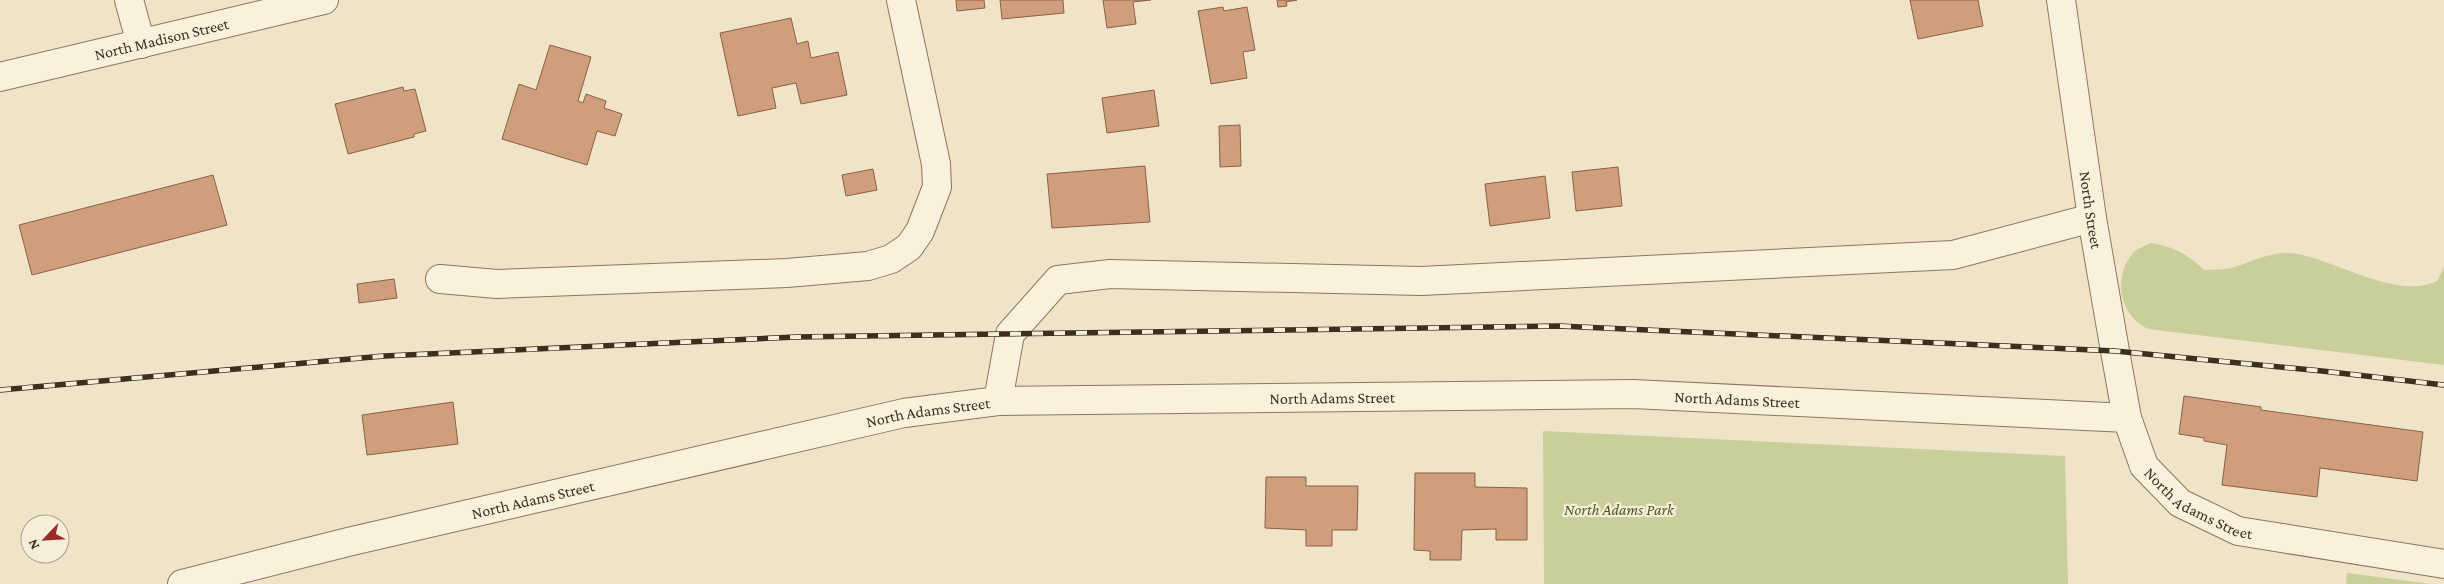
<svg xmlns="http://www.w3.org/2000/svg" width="2444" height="584" font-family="'Crimson Pro',serif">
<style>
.green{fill:#c9cf9b}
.building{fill:#cf9f7d;stroke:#8d5f41}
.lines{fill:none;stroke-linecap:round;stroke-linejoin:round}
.minor-casing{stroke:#8d765c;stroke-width:30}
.minor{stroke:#faf1dc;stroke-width:28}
.rail-casing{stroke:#3d2e20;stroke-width:5.5}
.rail{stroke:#f7eed8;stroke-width:4;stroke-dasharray:11;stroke-linecap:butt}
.labels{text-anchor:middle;stroke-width:4.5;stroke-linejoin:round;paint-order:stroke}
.street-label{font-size:16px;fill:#3d2e20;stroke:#f7eed8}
.park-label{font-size:16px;font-style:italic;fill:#4d5a26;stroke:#f7eed8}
</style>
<rect width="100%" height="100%" fill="#f0e4c8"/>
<path class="green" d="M2151,243C2173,246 2189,255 2204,270C2213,269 2222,270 2231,268C2253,262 2274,249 2298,254C2339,262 2398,300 2437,281L2444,267V365L2148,329C2119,316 2112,276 2134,252C2138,248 2145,246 2151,243Z
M1543,431L2065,456L2068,584H1544Z
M2347,573L2431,584H2346Z"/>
<path class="building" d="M956,0H984L985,8L957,11Z
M1000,0H1063L1064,13L1002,19Z
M1103,0H1151L1133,2L1136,24L1107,28Z
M1277,0H1297L1286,2L1287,6L1278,7Z
M1910,0H1978L1983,26L1918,39Z
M1223,7L1224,11L1247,7L1255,50L1243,52L1247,78L1211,84L1198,11Z
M791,18L797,44L808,41L811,58L838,52L847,95L801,104L796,83L772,88L776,108L738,116L720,33Z
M550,45L591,57L578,101L583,103L586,94L606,101L604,108L622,114L615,136L597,131L587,165L502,139L519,84L536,90Z
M403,87L404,91L415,89L426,131L414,134V137L348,154L335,104Z
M1154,90L1159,126L1107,133L1102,98Z
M1240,125L1241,166L1220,167L1219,126Z
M1145,166L1150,222L1052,228L1047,174Z
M1618,167L1622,206L1576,211L1572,172Z
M873,169L877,190L846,196L842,175Z
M213,175L227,225L32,275L19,225Z
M1545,176L1550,218L1490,226L1485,184Z
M394,279L397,298L359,303L357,284Z
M2184,396L2261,407V410L2423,432L2417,481L2320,468L2317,497L2222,485L2227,445L2204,441V438L2179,434Z
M453,402L458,444L367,455L362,415Z
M1415,473H1475V487L1527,488V540H1496V529L1462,530L1461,560H1430V551L1414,550Z
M1266,477H1306V486H1358L1357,530H1332V546H1306V530L1265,528Z"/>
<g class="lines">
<g class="minor-casing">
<g id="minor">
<path d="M129,0L141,44"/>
<path id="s1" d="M2061,0L2092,218L2115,351L2127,418L2144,466L2180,503L2238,531L2444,564"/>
<path id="s2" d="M0,77L324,0"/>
<path d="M440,279L497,284L787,273L868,266L891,259L909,247L920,231L937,187L936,164L901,0"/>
<path d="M998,401L1010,334L1058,280L1110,274L1421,281L1953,255L2092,218"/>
<path id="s3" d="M182,584L348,542L904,413L998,401L1633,394L2127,418"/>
</g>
</g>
<use href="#minor" class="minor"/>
<g class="rail-casing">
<path id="rail" d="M0,390L384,356L796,337L1559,326L2115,351L2322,371L2444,385"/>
</g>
<use href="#rail" class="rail"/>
</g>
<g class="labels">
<g class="street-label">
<text dy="6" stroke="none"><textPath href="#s2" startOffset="166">North Madison Street</textPath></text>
<text dy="6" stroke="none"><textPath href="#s1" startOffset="212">North Street</textPath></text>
<text dy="6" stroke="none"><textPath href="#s3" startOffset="1171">North Adams Street</textPath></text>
<text dy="6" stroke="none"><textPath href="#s3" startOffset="1576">North Adams Street</textPath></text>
<text dy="6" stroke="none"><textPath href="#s3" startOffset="766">North Adams Street</textPath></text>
<text dy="6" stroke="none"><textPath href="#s3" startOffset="361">North Adams Street</textPath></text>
<text dy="6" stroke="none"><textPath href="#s1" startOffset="542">North Adams Street</textPath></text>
</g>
<g class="park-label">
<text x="1619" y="515">North Adams Park</text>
</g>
</g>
<g transform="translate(45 539) rotate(245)"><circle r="24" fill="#f7eed8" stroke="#ada18e"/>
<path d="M0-4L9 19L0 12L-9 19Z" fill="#9e2a2b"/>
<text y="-8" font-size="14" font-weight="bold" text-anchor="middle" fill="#3d2e20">N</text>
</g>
</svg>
